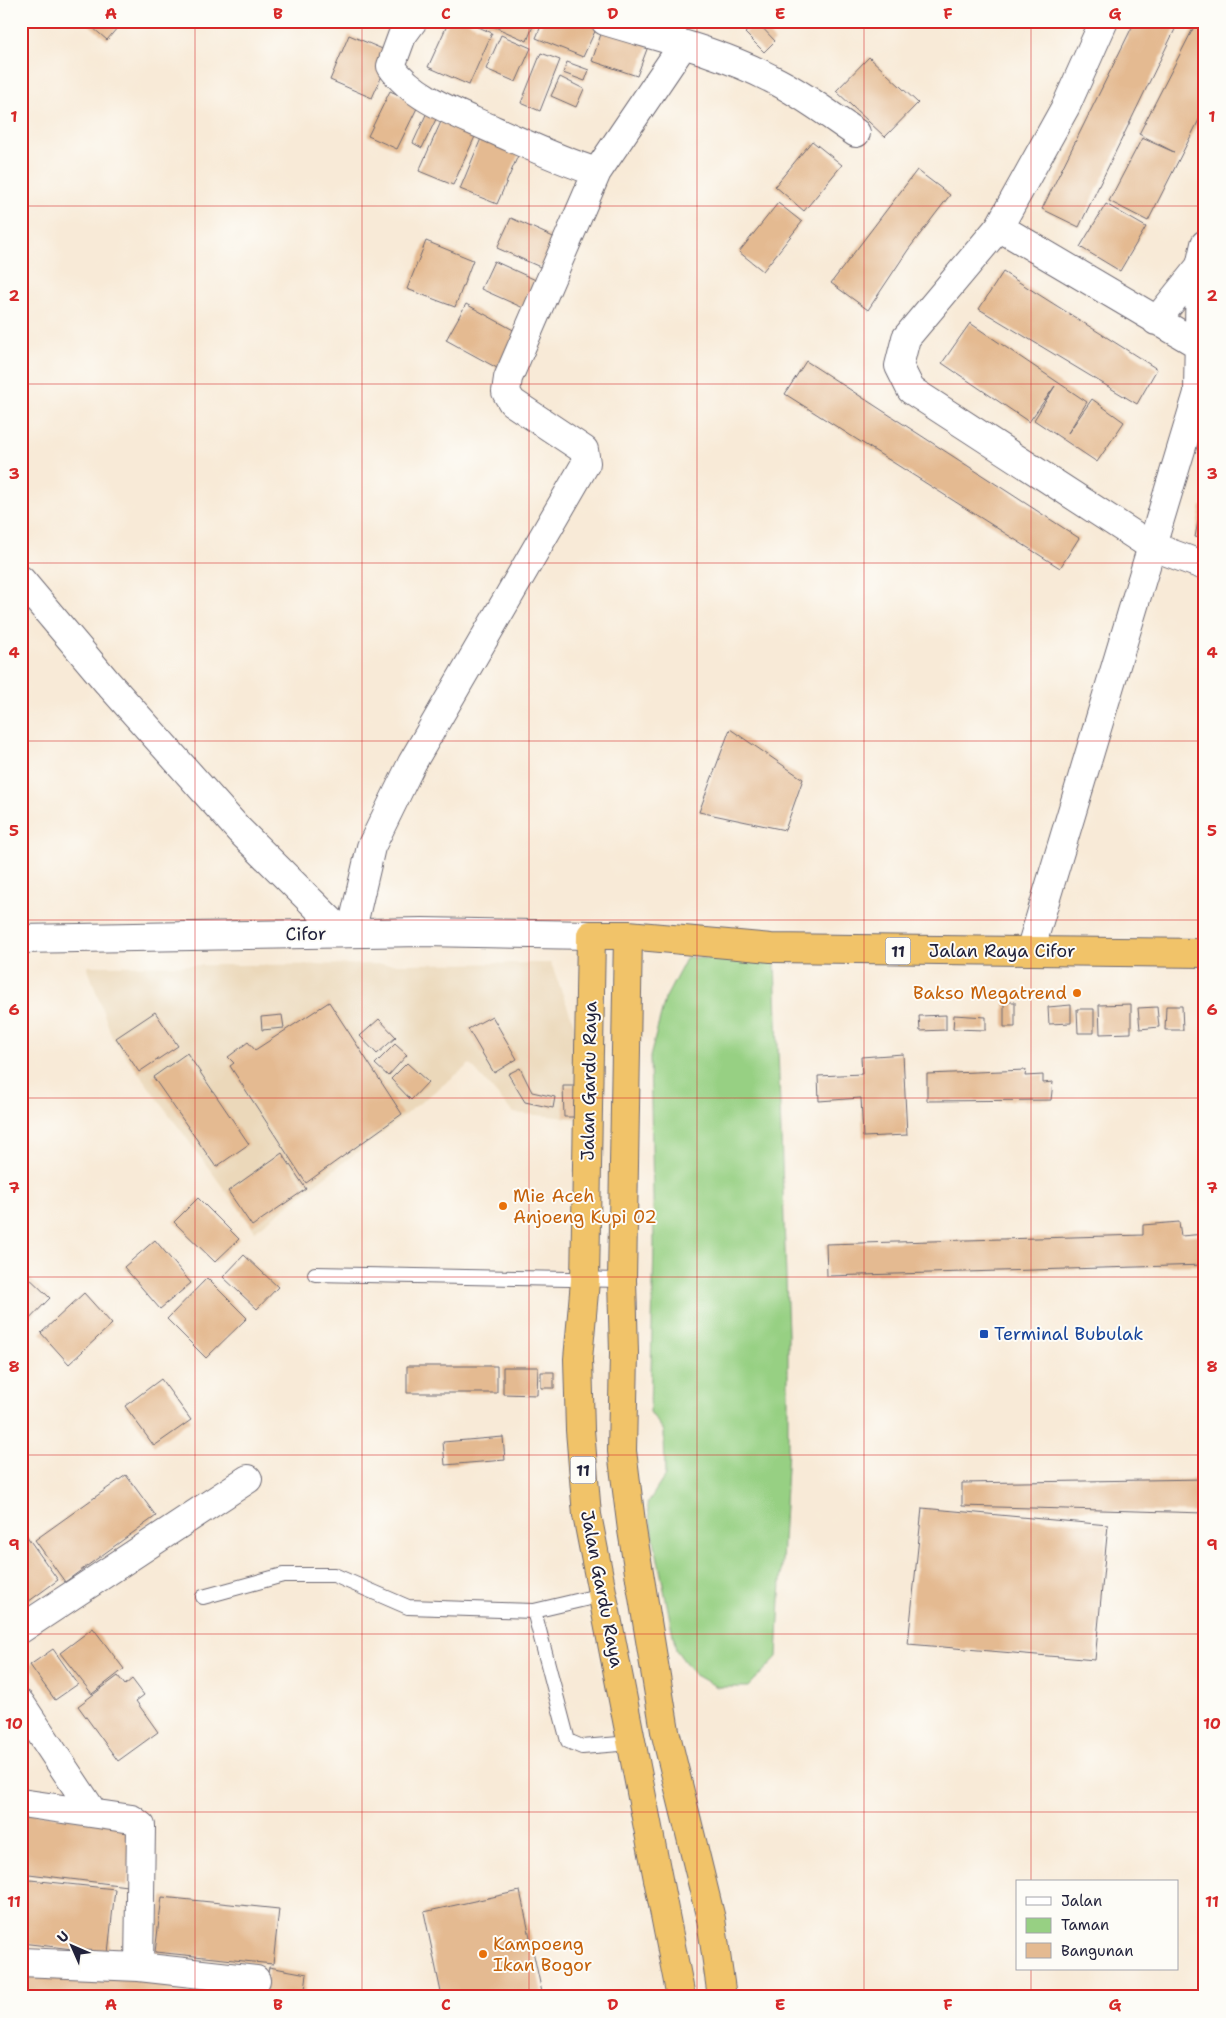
<svg xmlns="http://www.w3.org/2000/svg" width="1226" height="2018" font-family="'Shantell Sans',sans-serif">
<style>
.built{fill:#ebd8ba}
.green{fill:#97d083;stroke:#5c795f}
.building{fill:#e4ba91}
.lines{fill:none;stroke-linecap:round;stroke-linejoin:round}
.service-casing{stroke:#6d6872;stroke-width:16}
.minor-casing{stroke:#6d6872;stroke-width:30}
.tertiary-casing{stroke:#6d6872;stroke-width:30}
.trunk-casing{stroke:#6d6872;stroke-width:30}
.service{stroke:#fff;stroke-width:14}
.minor{stroke:#fff;stroke-width:28}
.tertiary{stroke:#fff;stroke-width:28}
.trunk{stroke:#f1c369;stroke-width:28}
.grid{fill:none;stroke:#d62828;stroke-width:1;stroke-opacity:0.55}
.food-dot{fill:#e8710a;stroke:#fdfcf7;stroke-width:2}
.transit-dot{fill:#1a4fb4;stroke:#fdfcf7;stroke-width:2}
.labels{text-anchor:middle;stroke-width:4;stroke-linejoin:round;paint-order:stroke}
.shield{fill:#fdfcf7;stroke:#646373;stroke-width:1}
.shield-label{font-size:16px;font-weight:bold;fill:#22223b}
.street-label{font-size:18px;fill:#22223b;stroke:#fdfcf7}
.food-label{font-size:18px;fill:#c56008;stroke:#fdfcf7;text-anchor:start}
.transit-label{font-size:18px;fill:#164399;stroke:#fdfcf7;text-anchor:start}
.neatline{fill:none;stroke:#d62828;stroke-width:2}
.grid-label{font-size:16px;text-anchor:middle;font-weight:bold;fill:#d62828}
</style>
<rect width="100%" height="100%" fill="#fdfcf7"/>
<filter id="ink" filterUnits="userSpaceOnUse"><feTurbulence type="fractalNoise" baseFrequency=".02" numOctaves="2"/><feDisplacementMap in="SourceGraphic" scale="10" xChannelSelector="R" yChannelSelector="G"/><feConvolveMatrix kernelMatrix="1 2 1 2 8 2 1 2 1" color-interpolation-filters="sRGB"/></filter>
<filter id="wash" filterUnits="userSpaceOnUse"><feTurbulence type="fractalNoise" baseFrequency=".0096" numOctaves="4" result="noise"/><feDisplacementMap in="SourceGraphic" scale="20" xChannelSelector="R" yChannelSelector="G"/><feGaussianBlur stdDeviation="1.12" result="paint"/><feColorMatrix in="noise" values="0 0 0 0 0 0 0 0 0 0 0 0 0 0 0 0 0 1.4 0 .05"/><feComposite in="paint" operator="in"/></filter>
<g filter="url(#wash)">
<rect width="100%" height="100%" fill="#f8ead7"/>
<path class="built" d="M551,963L580,1040V1119L513,1113L470,1064L255,1231L112,1037L87,966Z"/>
<path class="green" d="M687,957L775,963L788,1334V1448L777,1657L748,1687H717L694,1674L676,1650L647,1504L665,1476L664,1431L650,1412L654,1243L650,1057L665,999Z"/>
<g id="blocks">
<path class="building" d="M85,21H123L107,40Z
M449,21H465L492,33L469,85L428,67Z
M481,21H535L527,41Z
M543,21H583L597,27L583,57L536,38Z
M1135,21H1179L1079,227L1042,209Z
M1197,21H1205V108L1148,221L1109,201L1142,138L1174,152L1139,134Z
M757,22L775,41L764,52L745,33Z
M604,25L650,41L637,76L592,61Z
M349,35L392,53L372,98L330,80Z
M501,35L531,48L516,82L486,69Z
M541,53L560,60L540,111L521,103Z
M869,57L918,103L885,137L836,91Z
M567,62L589,70L585,81L563,73Z
M560,77L584,89L576,107L551,96Z
M390,91L419,104L397,149L368,136Z
M429,108L439,113L422,148L413,143Z
M444,115L478,130L453,185L419,171Z
M482,136L520,151L497,204L460,189Z
M812,141L842,165L804,211L775,186Z
M917,170L950,195L908,250L868,310L831,283Z
M778,203L802,222L763,271L739,252Z
M1106,204L1146,227L1120,271L1080,247Z
M511,218L560,240L547,270L497,248Z
M426,241L473,260L455,307L407,289Z
M494,261L540,282L528,310L481,289Z
M1003,272L1157,369L1137,404L979,309Z
M466,304L517,332L497,368L446,340Z
M970,323L1087,402L1068,433L1092,399L1124,422L1097,462L1034,420L1055,386L1029,422L942,363Z
M806,361L1079,538L1060,568L785,394Z
M1201,506L1205,507V539L1195,537Z
M730,729L803,779L785,830L699,812Z
M329,1002L402,1114L306,1183L230,1066L234,1063L228,1057L248,1042L255,1050Z
M1004,1002H1015V1027H1004Z
M1131,1004V1033L1100,1034L1099,1005Z
M1071,1005V1023L1049,1024L1048,1007Z
M1166,1006H1182L1183,1030H1165Z
M1157,1007L1159,1027L1140,1029L1138,1008Z
M1077,1009H1094V1033H1078Z
M155,1012L178,1046L139,1072L116,1038Z
M282,1015L284,1028L262,1030L261,1017Z
M946,1015V1030L920,1031L919,1016Z
M954,1015L986,1017V1030L953,1029Z
M492,1016L517,1059L494,1073L468,1029Z
M379,1019L396,1037L377,1054L360,1036Z
M395,1044L407,1055L388,1076L375,1064Z
M187,1053L249,1144L216,1167L153,1077Z
M903,1054L907,1135L863,1137L861,1098L819,1101L818,1076L862,1074L861,1057Z
M407,1063L428,1082L411,1100L391,1079Z
M520,1068L532,1092L555,1097L553,1108L525,1102L508,1074Z
M1026,1070L1025,1076L1043,1075V1083L1053,1082L1051,1100L927,1101V1074Z
M563,1086H577L578,1117H564Z
M282,1153L306,1189L252,1226L228,1191Z
M198,1198L239,1239L215,1262L174,1222Z
M1179,1222L1181,1236L1205,1234V1265L827,1276L826,1244L1143,1235V1225Z
M155,1240L191,1283L160,1309L124,1267Z
M244,1255L278,1287L257,1309L223,1277Z
M21,1270L50,1298L21,1328Z
M207,1278L247,1318L206,1358L167,1319Z
M84,1293L112,1324L69,1364L41,1333Z
M407,1366H497V1393H407Z
M503,1367H538L537,1395L503,1394Z
M541,1372H554V1388H541Z
M161,1379L191,1420L154,1446L125,1406Z
M503,1437L505,1460L445,1465L443,1442Z
M126,1475L156,1516L65,1582L35,1540Z
M1205,1479V1513L962,1506V1483Z
M922,1508L1108,1525L1095,1660L908,1644Z
M21,1528L58,1580L21,1607Z
M93,1628L124,1669L92,1694L60,1653Z
M53,1649L78,1684L55,1700L30,1665Z
M118,1676L125,1685L132,1679L144,1695L136,1701L158,1732L118,1761L78,1706Z
M21,1812L135,1826L127,1886L21,1873Z
M21,1879L115,1889L108,1953L21,1943Z
M520,1891L543,1997H442L424,1912Z
M162,1897L279,1909L273,1964L155,1952Z
M21,1966L256,1992V1997H21Z
M269,1967L307,1974L304,1997L264,1995Z"/>
</g>
</g>
<g filter="url(#ink)">
<use href="#blocks" fill-opacity="0" stroke="#6d6872" stroke-width="1"/>
<g class="lines">
<g class="service-casing">
<path id="service" d="M315,1274L622,1280
M203,1597L283,1575H334L408,1607L534,1611L568,1741L582,1747L632,1743
M534,1611L602,1595"/>
</g>
<g class="minor-casing">
<path id="minor" d="M605,21C660,38 718,51 770,78C801,93 828,114 856,133
M1104,21L1066,106L999,227L906,338L899,366L911,390L1151,546L1205,566
M597,172L683,45
M999,227L1199,345
M1156,321L1200,266
M21,580L107,682L239,830L343,933
M351,933L371,847L412,763L586,463L584,450L512,402L506,392L508,378L597,172C561,161 528,145 494,130C459,114 413,99 391,66L402,36L413,21
M1030,951L1198,393L1200,266L1205,244
M21,1629L248,1479
M21,1704L93,1812
M21,1803L132,1819L141,1826L139,1967
M21,1962L139,1967L256,1980"/>
</g>
<g class="tertiary-casing">
<path id="tertiary" d="M21,939L423,932L591,935"/>
</g>
<g class="trunk-casing">
<path id="trunk" d="M628,935L622,1280L624,1353L622,1451L632,1530L665,1731L711,1919L722,1997
M681,1997L587,1515L580,1430L578,1359L585,1281L591,935H628L771,948L1205,953"/>
</g>
<use href="#service" class="service"/>
<use href="#minor" class="minor"/>
<use href="#tertiary" class="tertiary"/>
<use href="#trunk" class="trunk"/>
</g>
</g>
<path class="grid" d="M195,21V1997M362,21V1997M529,21V1997M697,21V1997M864,21V1997M1031,21V1882M21,206H1205M21,384H1205M21,563H1205M21,741H1205M21,920H1205M21,1098H1205M21,1277H1205M21,1455H1205M21,1634H1205M21,1812H1205M1031,1969V1997"/>
<g class="food-dot">
<circle cx="1077" cy="993" r="5"/>
<circle cx="503" cy="1206" r="5"/>
<circle cx="483" cy="1954" r="5"/>
</g>
<rect class="transit-dot" x="979" y="1329" width="10" height="10" rx="2.5"/>
<g class="labels">
<g class="shield">
<rect x="885.5" y="937.5" width="25" height="27" rx="4"/>
<rect x="570.5" y="1456.5" width="25" height="27" rx="4"/>
</g>
<g class="shield-label">
<text x="898" y="957">11</text>
<text x="583" y="1476">11</text>
</g>
<g class="street-label">
<text transform="translate(306 934) rotate(-1)" y="6">Cifor</text>
<text x="1002" y="957">Jalan Raya Cifor</text>
<text transform="translate(589 1081) rotate(-89)" y="6">Jalan Gardu Raya</text>
<text transform="translate(602 1589) rotate(79)" y="6">Jalan Gardu Raya</text>
</g>
<g class="food-label">
<text x="1067" y="999" text-anchor="end">Bakso Megatrend</text>
<text x="513" y="1202">Mie Aceh<tspan x="513" dy="21">Anjoeng Kupi 02</tspan></text>
<text x="493" y="1950">Kampoeng<tspan x="493" dy="21">Ikan Bogor</tspan></text>
</g>
<g class="transit-label">
<text x="994" y="1340">Terminal Bubulak</text>
</g>
</g>
<rect width="1226" height="2018" fill="none" stroke="#fdfcf7" stroke-width="55"/>
<rect x="1016" y="1880" width="162" height="90" fill="#fdfcf7" stroke="#a5a5ac"/>
<rect x="1026" y="1897" width="25" height="8" fill="#ffffff" stroke="#a5a5ac"/>
<text x="1061" y="1906" font-size="15" fill="#22223b">Jalan</text>
<rect x="1026" y="1918" width="25" height="15" fill="#97d083" stroke="#a5a5ac"/>
<text x="1061" y="1930" font-size="15" fill="#22223b">Taman</text>
<rect x="1026" y="1943" width="25" height="15" fill="#e4ba91" stroke="#a5a5ac"/>
<text x="1061" y="1956" font-size="15" fill="#22223b">Bangunan</text>
<g transform="translate(72 1946) rotate(315)" stroke="#fdfcf7" stroke-width="4" paint-order="stroke">
<path d="M0-4L9 19L0 12L-9 19Z" fill="#22223b"/>
<text y="-8" font-size="14" font-weight="bold" text-anchor="middle" fill="#22223b">U</text>
</g>
<rect x="28" y="28" width="1170" height="1962" class="neatline"/>
<g class="grid-label">
<text x="111" y="19">A</text>
<text x="278" y="19">B</text>
<text x="446" y="19">C</text>
<text x="613" y="19">D</text>
<text x="780" y="19">E</text>
<text x="948" y="19">F</text>
<text x="1115" y="19">G</text>
<text x="14" y="122">1</text>
<text x="1212" y="122">1</text>
<text x="14" y="301">2</text>
<text x="1212" y="301">2</text>
<text x="14" y="479">3</text>
<text x="1212" y="479">3</text>
<text x="14" y="658">4</text>
<text x="1212" y="658">4</text>
<text x="14" y="836">5</text>
<text x="1212" y="836">5</text>
<text x="14" y="1015">6</text>
<text x="1212" y="1015">6</text>
<text x="14" y="1193">7</text>
<text x="1212" y="1193">7</text>
<text x="14" y="1372">8</text>
<text x="1212" y="1372">8</text>
<text x="14" y="1550">9</text>
<text x="1212" y="1550">9</text>
<text x="14" y="1729">10</text>
<text x="1212" y="1729">10</text>
<text x="14" y="1907">11</text>
<text x="1212" y="1907">11</text>
<text x="111" y="2010">A</text>
<text x="278" y="2010">B</text>
<text x="446" y="2010">C</text>
<text x="613" y="2010">D</text>
<text x="780" y="2010">E</text>
<text x="948" y="2010">F</text>
<text x="1115" y="2010">G</text>
</g>
</svg>
